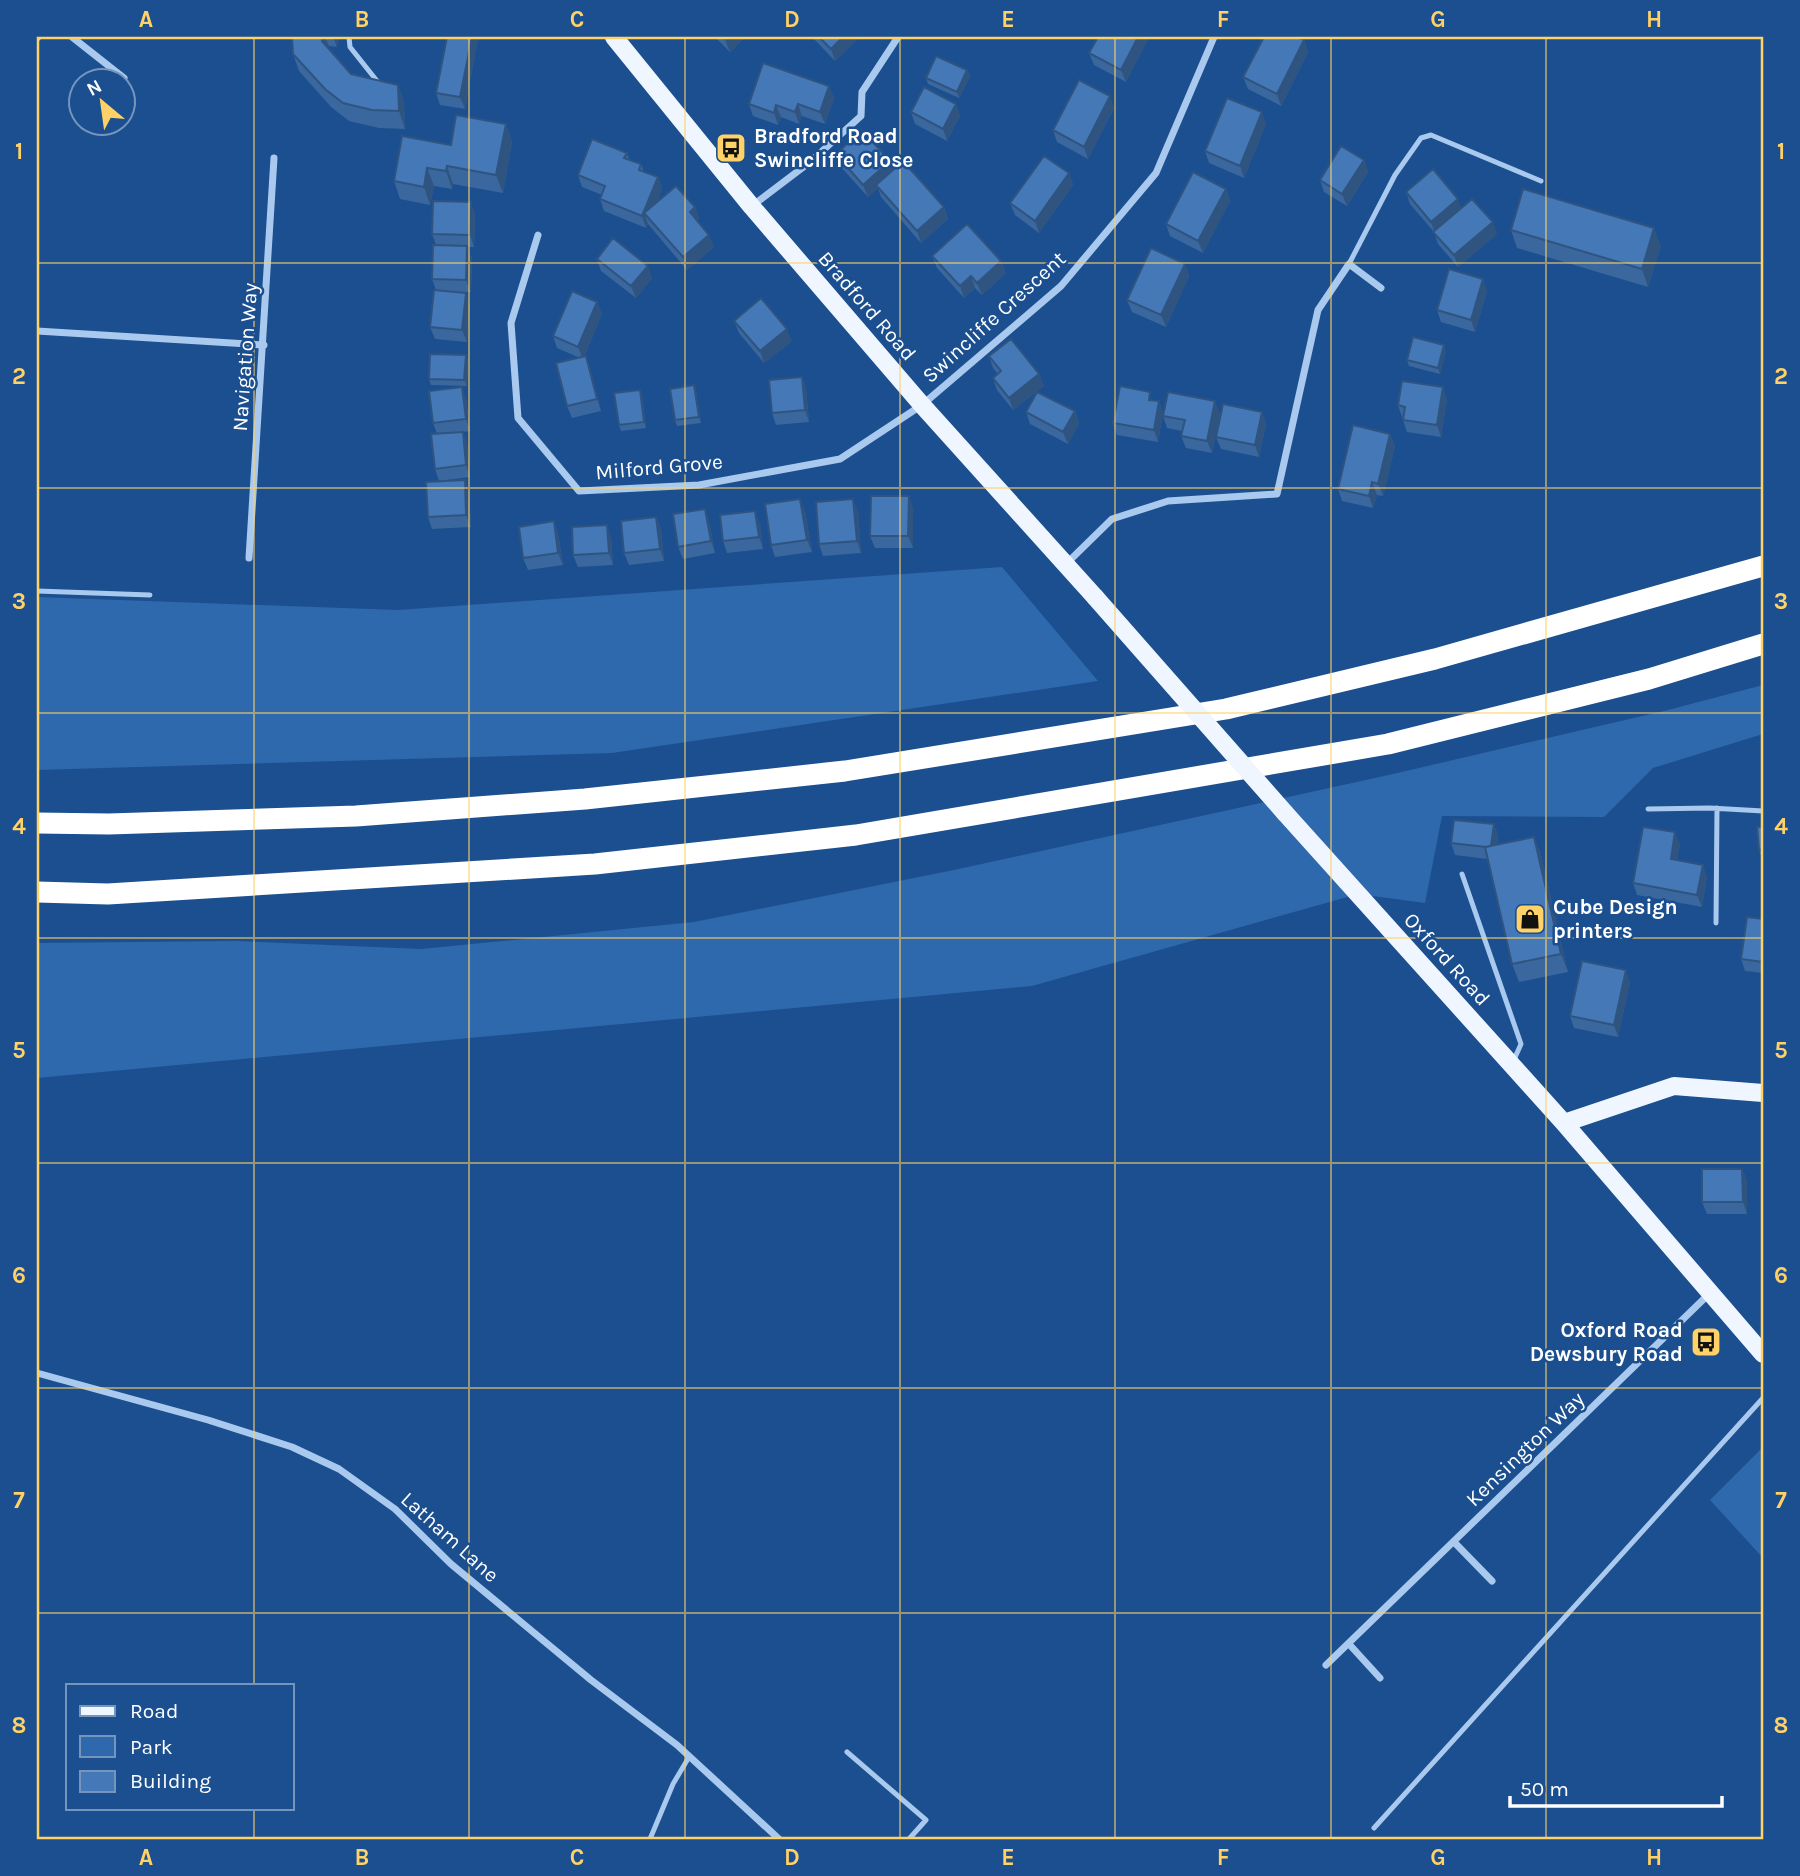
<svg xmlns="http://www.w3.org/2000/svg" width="1800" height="1876" font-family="Karla,sans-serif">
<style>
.green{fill:#2e69ad}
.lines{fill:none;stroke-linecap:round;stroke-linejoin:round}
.lane{stroke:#a9c9ee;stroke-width:5}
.street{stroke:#a9c9ee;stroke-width:7}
.primary{stroke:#f0f6ff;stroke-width:18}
.highway{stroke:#fff;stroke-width:21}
.primary-bridge{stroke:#f0f6ff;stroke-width:18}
.wall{fill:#3a679d}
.shaded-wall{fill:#305480}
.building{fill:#4478b7;stroke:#305480;stroke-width:2}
.grid{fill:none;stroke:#ffd166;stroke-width:2;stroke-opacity:0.55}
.labels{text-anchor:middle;stroke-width:5;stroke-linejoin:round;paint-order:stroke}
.poi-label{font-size:21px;font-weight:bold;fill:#fff;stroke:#1b4f8f;text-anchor:start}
.street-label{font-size:21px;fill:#fff;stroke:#1b4f8f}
.neatline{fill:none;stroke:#ffd166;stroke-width:2.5}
.grid-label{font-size:23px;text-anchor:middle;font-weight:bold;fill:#ffd166}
</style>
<rect width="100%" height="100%" fill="#1b4f8f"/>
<path class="green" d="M1002,567L1098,681L612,753L37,770V597L398,610Z
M1763,685V734L1653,768L1604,817L1442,816L1425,903L1358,894L1032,986L37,1078V943L236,941L421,949L694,922L954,870L1393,774L1668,710Z
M1763,1447V1558L1710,1500Z"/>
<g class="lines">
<path class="lane" d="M349,37L350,47L377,81
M1349,264L1395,175L1421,138L1431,135L1541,181
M37,591L150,595
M1648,809L1710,808L1763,811
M1462,874L1521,1044L1513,1062
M1716,923L1717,808
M847,1752L926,1820L909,1839
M1374,1828L1763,1398
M650,1839L673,1784L689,1757"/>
<path class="street" d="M72,37L124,78
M37,38L38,37
M752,206L810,162L861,116L862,92L898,37
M538,235L511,323L518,418L579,491L699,485L840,459L922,405L1061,286L1156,173L1214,37
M37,331L264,345
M249,558L274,158
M1066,564L1112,519L1168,501L1277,494L1318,310L1349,264L1381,288
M37,1373L208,1420L292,1447L339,1469L395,1509L451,1564L591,1680L677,1745L779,1839
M1454,1542L1492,1581
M1349,1644L1380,1678
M1326,1665L1710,1293"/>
<path class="primary" d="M614,37L752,207L922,405L1095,597
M1285,813L1564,1123L1763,1354
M1564,1123L1674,1086L1763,1093"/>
<path class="highway" d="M37,823L109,824L356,816L585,799L845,771L1226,709L1435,659L1763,566
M37,892L108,894L595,864L856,835L1388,744L1649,679L1763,644"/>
<path class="primary-bridge" d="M1095,597L1285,813"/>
</g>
<path class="wall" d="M292,37H338L337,47L329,46V49L351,74L398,85L404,102L405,129L379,128L349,121L331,107L299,71L293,54Z
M447,37H478V38L465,109L440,105L436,93Z
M715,37H745L730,52Z
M812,37H860L835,61Z
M1098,37H1149L1126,82L1094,65L1089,53Z
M1304,40L1308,52L1281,106L1248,89L1243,77Z
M967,70L970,76L959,98L928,84L926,78Z
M829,86L834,98L825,124L802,116L799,124L781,117L778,125L753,116L749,104Z
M956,104L960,116L947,141L915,124L911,112Z
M1114,108L1088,159L1057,142L1053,130Z
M506,124L512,142L503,193L453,184L452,189L434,186L430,205L400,199L394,181L451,145Z
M1266,124L1244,178L1209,163L1205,151Z
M627,153L629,159L641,164L644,172L658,177L662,189L657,202L695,207L699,219L697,221L714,247L687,270L648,224L646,228L604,211L600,199L602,195L582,187L578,175Z
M836,154L890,161L893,170L944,207L948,219L921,243L881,197L878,188L868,197L840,166Z
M1364,160L1368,172L1347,206L1324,192L1320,180Z
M1069,173L1073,185L1039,233L1015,215L1010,203Z
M1226,189L1230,201L1203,253L1170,236L1166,224Z
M1406,192L1497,234L1458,267L1438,244L1434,232L1410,204Z
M475,214L474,247H467L472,258L471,292H458L470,305L467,342L435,339L430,327L436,290L432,279L436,245L432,234Z
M1511,230L1661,246L1648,287L1517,248Z
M932,256L1001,261L1006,273L982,295L975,288L964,298L937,268Z
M597,259L652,278L636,298L601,271Z
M1185,264L1189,276L1166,327L1132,312L1127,300Z
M1487,291L1475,332L1441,322L1437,310Z
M597,302L602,314L584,357L590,368L601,411L572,418L567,406L580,358L557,348L553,336Z
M734,321L792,341L764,363L739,333Z
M1446,351L1440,374L1409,366L1407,360Z
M466,355L468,361L467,386L431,385L429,379Z
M989,356L1039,374L1044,386L1013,410L997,390L993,378L998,374L993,368Z
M802,377L806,389L809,422L776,425L772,413Z
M696,391L701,423L677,426L675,420Z
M642,396L646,428L621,431L619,425Z
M466,399L470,431L463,432L467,444L470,477L439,481L435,469L437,434L433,423Z
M1447,399L1441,437L1407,432L1398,405Z
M1153,400L1159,401L1163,413L1158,442L1117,435L1113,423Z
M1075,411L1079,423L1068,444L1030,424L1026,412Z
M1262,412L1266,424L1259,457L1221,449L1216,437Z
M1220,413L1212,453L1186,448L1181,436L1182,431L1167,428L1163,416Z
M1390,434L1395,446L1383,496L1377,495L1373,508L1342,501L1338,489Z
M469,492L471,527L432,529L428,517Z
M913,508V548H875L870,536Z
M805,511L812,552L775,557L771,545Z
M858,511L861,553L823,556L819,544Z
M656,517L661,529L664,561L629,565L624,553Z
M554,521L558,533L563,565L528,570L523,558Z
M709,521L715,553L683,559L678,547Z
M760,523L763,549L727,553L723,541Z
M611,537L613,565L578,567L573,555Z
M1494,824L1498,836L1497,845L1534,837L1541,855L1568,972L1519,982L1512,964L1487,859L1455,855L1451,843Z
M1763,827V855L1761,856L1759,850Z
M1680,844L1677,860L1707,877L1702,907L1637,895L1633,883Z
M1763,919V973L1745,971L1741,959Z
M1630,982L1618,1037L1574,1028L1570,1016Z
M1742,1169L1747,1181V1214H1707L1702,1202Z"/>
<path class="shaded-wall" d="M322,37H325L329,46L328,59L322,41Z
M333,37H338L337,47Z
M472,37H478V38L465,109L460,97Z
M724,37H745L730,52Z
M843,37H860L835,61L831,49Z
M1138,37H1149L1126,82L1121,70Z
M1304,40L1308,52L1281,106L1277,94Z
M967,70L970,76L959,98L957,92Z
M398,85L404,102L405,129L399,111Z
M829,86L834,98L825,124L820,112Z
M1110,96L1114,108L1088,159L1084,147Z
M798,104L802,116L799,124L795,112Z
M956,104L960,116L947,141L943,129Z
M776,105L781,117L778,125L774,113Z
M1262,112L1266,124L1244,178L1240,166Z
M506,124L512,142L503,193L496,175Z
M1364,160L1368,172L1347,206L1342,194Z
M890,161L894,173L876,185L878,188L868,197L863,185Z
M447,166L453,184L452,189L446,171Z
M427,168L434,186L430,205L424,187Z
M1069,173L1073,185L1039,233L1035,221Z
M658,177L662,189L650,220L644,213L648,224L646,228L642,216Z
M1226,189L1230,201L1203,253L1198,241Z
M1458,199L1462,211L1435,234L1431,222Z
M471,202L475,214L474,247L470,235Z
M695,207L699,219L694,224L690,212Z
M944,207L948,219L921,243L917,231Z
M1493,222L1497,234L1458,267L1454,255Z
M1654,228L1661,246L1648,287L1642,269Z
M709,235L714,247L687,270L683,257Z
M467,246L472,258L471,292L466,280Z
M1001,261L1006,273L982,295L977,283Z
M1185,264L1189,276L1166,327L1161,315Z
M648,266L652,278L636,298L631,286Z
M971,276L975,288L964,298L960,286Z
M1483,279L1487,291L1475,332L1471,320Z
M466,293L470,305L467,342L462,330Z
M597,302L602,314L583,359L578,347Z
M787,329L792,341L764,363L760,351Z
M1444,345L1446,351L1440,374L1438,368Z
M466,355L468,361L467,386L464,380Z
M586,356L590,368L601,411L597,399Z
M1039,374L1044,386L1013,410L1009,398Z
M802,377L806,389L809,422L805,410Z
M694,385L696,391L701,423L699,417Z
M462,387L466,399L470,431L466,419Z
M1443,387L1447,399L1441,437L1437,425Z
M640,390L642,396L646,428L644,422Z
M1159,401L1163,413L1158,442L1154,430Z
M1215,401L1220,413L1212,453L1207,441Z
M1075,411L1079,423L1068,444L1063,432Z
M1262,412L1266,424L1259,457L1255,445Z
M463,432L467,444L470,477L466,465Z
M1390,434L1395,446L1383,496L1378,484Z
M465,480L469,492L471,527L466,515Z
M1372,482L1377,495L1373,508L1369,496Z
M909,496L913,508V548L908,536Z
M800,499L805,511L812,552L807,540Z
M853,499L858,511L861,553L857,541Z
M705,509L709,521L715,553L711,541Z
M755,511L760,523L763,549L759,537Z
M656,517L661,529L664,561L660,549Z
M554,521L558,533L563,565L558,553Z
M607,525L611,537L613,565L609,553Z
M1494,824L1498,836L1495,860L1491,848Z
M1675,832L1680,844L1675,871L1671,859Z
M1534,837L1541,855L1568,972L1561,954Z
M1703,865L1707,877L1702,907L1697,895Z
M1626,970L1630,982L1618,1037L1614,1025Z
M1742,1169L1747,1181V1214L1743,1202Z"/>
<path class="building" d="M292,37H322V41L351,74L398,85L399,111L372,110L343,103L325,89L293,54Z
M447,37H472L460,97L436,93Z
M819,37H843L831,49Z
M1098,37H1138L1121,70L1089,53Z
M1264,37H1298L1304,40L1277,94L1243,77Z
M936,56L967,70L957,92L926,78Z
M763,63L829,86L820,112L798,104L795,112L776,105L774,113L749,104Z
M1079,80L1110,96L1084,147L1053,130Z
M924,87L956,104L943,129L911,112Z
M1227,98L1262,112L1240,166L1205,151Z
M456,115L506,124L496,175L447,166L446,171L427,168L424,187L394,181L402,136L451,145Z
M862,130L890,161L863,185L836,154Z
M592,139L627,153L624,158L641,164L639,170L658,177L642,216L600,199L605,186L578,175Z
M1341,146L1364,160L1342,194L1320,180Z
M1044,156L1069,173L1035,221L1010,203Z
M903,161L944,207L917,231L876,185Z
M1433,169L1458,199L1431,222L1406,192Z
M1193,172L1226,189L1198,241L1166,224Z
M676,186L695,207L690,212L709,235L683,257L644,213Z
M1523,189L1654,228L1642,269L1511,230Z
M1472,199L1493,222L1454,255L1433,232Z
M433,201L471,202L470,235L432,234Z
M967,224L1001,261L977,283L971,276L960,286L932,256Z
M613,238L648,266L631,286L597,259Z
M433,245L467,246L466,280L432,279Z
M1151,248L1185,264L1161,315L1127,300Z
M1449,269L1483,279L1471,320L1437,310Z
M434,290L466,293L462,330L430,327Z
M572,291L597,302L578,347L553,336Z
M761,298L787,329L760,351L734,321Z
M1413,337L1444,345L1438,368L1407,360Z
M1011,339L1039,374L1009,398L993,378L1001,371L989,356Z
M430,354L466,355L464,380L429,379Z
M586,356L597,399L567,406L556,363Z
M802,377L805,410L772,413L769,380Z
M1402,381L1443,387L1437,425L1403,420L1405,407L1398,405Z
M694,385L699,417L675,420L670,389Z
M1120,386L1150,392L1149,400L1159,401L1154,430L1113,423Z
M462,387L466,419L433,423L429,391Z
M640,390L644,422L619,425L614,393Z
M1037,392L1075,411L1063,432L1026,412Z
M1168,392L1215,401L1207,441L1181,436L1185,420L1163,416Z
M1223,404L1262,412L1255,445L1216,437Z
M1353,425L1390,434L1378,484L1372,482L1369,496L1338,489Z
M463,432L466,465L435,469L431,434Z
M465,480L466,515L428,517L426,482Z
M871,496H909L908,536H870Z
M800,499L807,540L771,545L765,504Z
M853,499L857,541L819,544L816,502Z
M705,509L711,541L678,547L673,514Z
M755,511L759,537L723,541L720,515Z
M656,517L660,549L624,553L621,521Z
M554,521L558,553L523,558L519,527Z
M607,525L609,553L573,555L572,527Z
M1454,820L1494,824L1491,846L1486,847L1451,843Z
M1643,827L1675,832L1671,859L1703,865L1697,895L1633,883Z
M1757,827H1763V849L1759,850Z
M1534,837L1561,954L1512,964L1485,847Z
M1747,917L1763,919V962L1741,959Z
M1582,961L1626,970L1614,1025L1570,1016Z
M1702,1169H1742L1743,1202H1702Z"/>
<path class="grid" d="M254,37V1685M469,37V1839M685,37V1839M900,37V1839M1115,37V1839M1331,37V1839M1546,37V1839M37,263H1763M37,488H1763M37,713H1763M37,938H1763M37,1163H1763M37,1388H1763M37,1613H1763M254,1808V1839"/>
<defs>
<g id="bus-square" transform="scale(1.575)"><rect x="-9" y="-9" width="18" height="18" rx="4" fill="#ffd166" stroke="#1b4f8f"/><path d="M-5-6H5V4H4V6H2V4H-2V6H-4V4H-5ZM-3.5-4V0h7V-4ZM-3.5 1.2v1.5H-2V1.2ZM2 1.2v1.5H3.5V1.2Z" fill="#111"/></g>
<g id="shop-square" transform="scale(1.575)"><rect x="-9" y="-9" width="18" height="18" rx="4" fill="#ffd166" stroke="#1b4f8f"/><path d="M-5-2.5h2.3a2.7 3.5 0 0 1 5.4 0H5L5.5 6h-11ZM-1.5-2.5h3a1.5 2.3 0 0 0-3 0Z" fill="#111"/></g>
</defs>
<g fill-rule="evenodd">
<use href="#bus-square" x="731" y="148"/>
<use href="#shop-square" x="1530" y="919"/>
<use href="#bus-square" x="1706" y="1342"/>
</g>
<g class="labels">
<g class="poi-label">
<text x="754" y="143">Bradford Road<tspan x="754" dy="24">Swincliffe Close</tspan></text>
<text x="1553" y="914">Cube Design<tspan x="1553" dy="24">printers</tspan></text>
<text x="1683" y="1337" text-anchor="end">Oxford Road<tspan x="1683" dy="24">Dewsbury Road</tspan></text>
</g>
<g class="street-label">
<text transform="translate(867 306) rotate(49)" y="7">Bradford Road</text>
<text transform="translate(994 317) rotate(-42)" y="7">Swincliffe Crescent</text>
<text transform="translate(245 357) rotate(-86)" y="7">Navigation Way</text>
<text transform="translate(659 467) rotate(-5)" y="7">Milford Grove</text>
<text transform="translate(1447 959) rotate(48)" y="7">Oxford Road</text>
<text transform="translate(1525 1449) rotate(-44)" y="7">Kensington Way</text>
<text transform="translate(450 1537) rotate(42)" y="7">Latham Lane</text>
</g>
</g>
<rect width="1800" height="1876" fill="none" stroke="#1b4f8f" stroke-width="77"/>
<rect x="66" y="1684" width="228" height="126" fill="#1b4f8f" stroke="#7695bc" stroke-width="2"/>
<rect x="80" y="1706" width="35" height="10" fill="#f0f6ff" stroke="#7695bc" stroke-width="2"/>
<text x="130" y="1718" font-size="21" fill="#ffffff">Road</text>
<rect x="80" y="1736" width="35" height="21" fill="#2e69ad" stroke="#7695bc" stroke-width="2"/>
<text x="130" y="1754" font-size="21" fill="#ffffff">Park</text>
<rect x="80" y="1771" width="35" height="21" fill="#4478b7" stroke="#7695bc" stroke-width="2"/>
<text x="130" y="1788" font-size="21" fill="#ffffff">Building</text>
<g transform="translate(102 102) rotate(331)"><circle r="33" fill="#1b4f8f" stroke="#7695bc" stroke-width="2"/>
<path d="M0-5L12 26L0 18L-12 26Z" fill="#ffd166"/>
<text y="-10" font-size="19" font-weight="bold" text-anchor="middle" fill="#ffffff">N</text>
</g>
<path d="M1510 1796v10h212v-10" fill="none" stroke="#ffffff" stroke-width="3.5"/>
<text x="1520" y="1796" font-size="21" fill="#ffffff" stroke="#1b4f8f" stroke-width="5" paint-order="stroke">50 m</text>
<rect x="38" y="38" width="1724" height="1800" class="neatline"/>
<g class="grid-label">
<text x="146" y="27">A</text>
<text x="362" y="27">B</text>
<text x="577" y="27">C</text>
<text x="792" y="27">D</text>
<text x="1008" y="27">E</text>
<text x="1223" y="27">F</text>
<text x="1438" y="27">G</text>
<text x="1654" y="27">H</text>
<text x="19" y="159">1</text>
<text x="1781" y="159">1</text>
<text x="19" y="384">2</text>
<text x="1781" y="384">2</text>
<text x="19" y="609">3</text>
<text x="1781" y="609">3</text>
<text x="19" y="834">4</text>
<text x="1781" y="834">4</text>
<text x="19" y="1058">5</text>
<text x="1781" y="1058">5</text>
<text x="19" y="1283">6</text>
<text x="1781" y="1283">6</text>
<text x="19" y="1508">7</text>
<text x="1781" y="1508">7</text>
<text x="19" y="1733">8</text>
<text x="1781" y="1733">8</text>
<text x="146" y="1865">A</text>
<text x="362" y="1865">B</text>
<text x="577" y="1865">C</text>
<text x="792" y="1865">D</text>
<text x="1008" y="1865">E</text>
<text x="1223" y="1865">F</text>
<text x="1438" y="1865">G</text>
<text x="1654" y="1865">H</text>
</g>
</svg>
